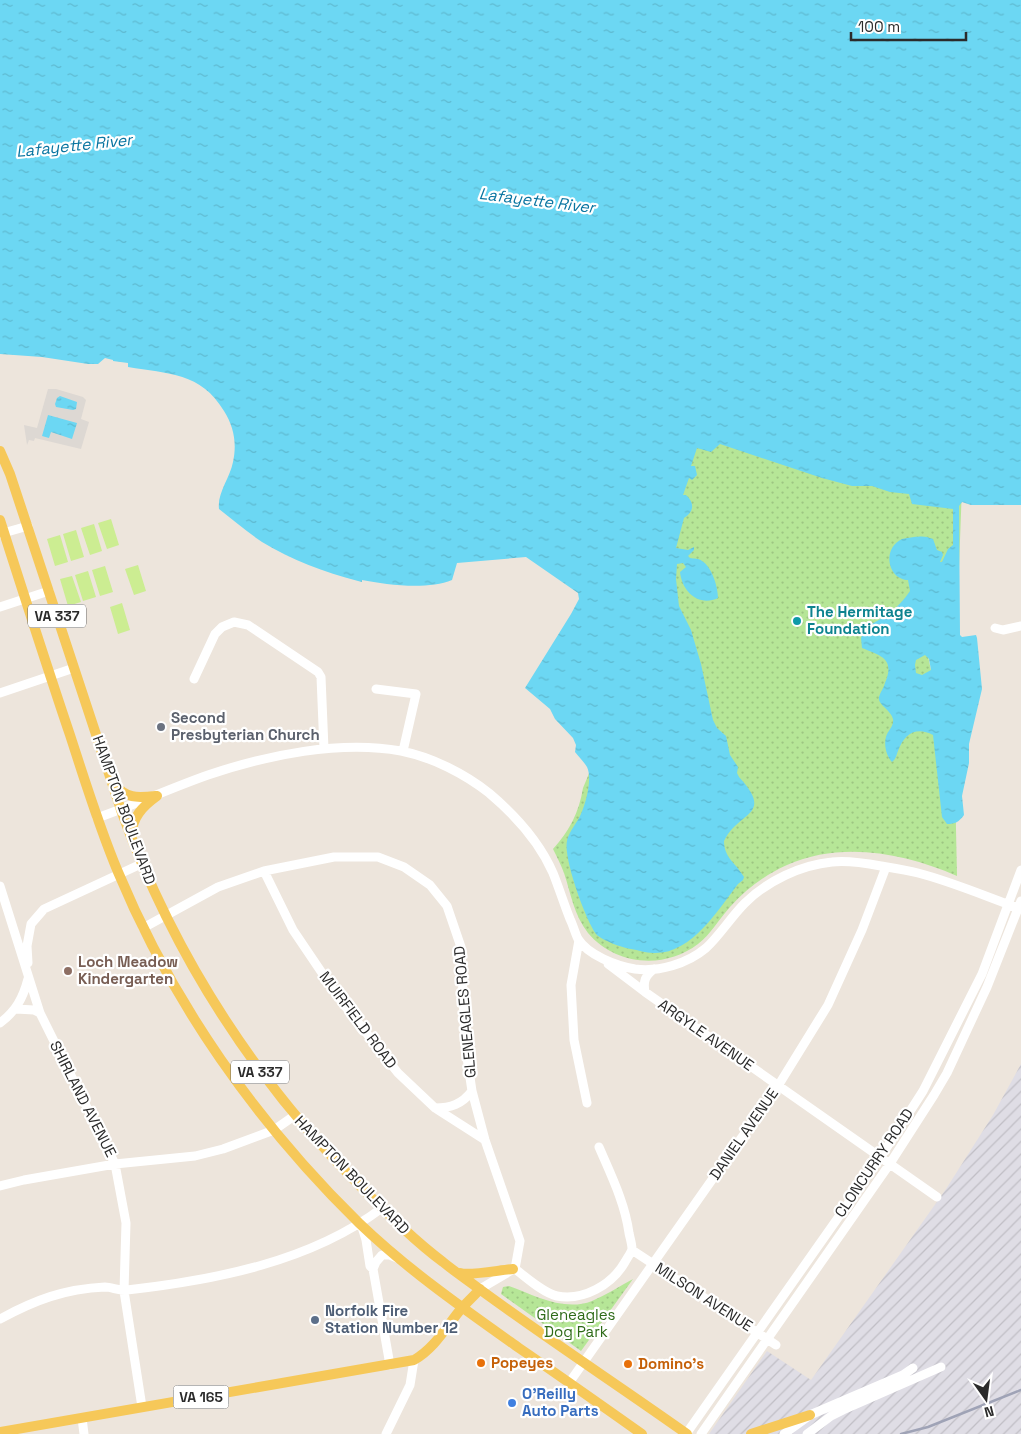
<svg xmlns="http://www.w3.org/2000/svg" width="1021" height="1434" font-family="'Space Grotesk',sans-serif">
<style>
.industrial{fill:url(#industrial-furrows)}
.green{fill:url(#green-dots)}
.pitch{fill:#cced92}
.plaza{fill:#ddd8d3}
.water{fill:url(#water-ripples);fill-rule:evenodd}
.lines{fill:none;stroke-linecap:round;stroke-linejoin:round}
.minor{stroke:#fff;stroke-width:9}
.major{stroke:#f6c859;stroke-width:10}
.rail{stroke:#9fa3b6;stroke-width:2.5}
.culture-dot{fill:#0f9aa8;stroke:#fff;stroke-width:2}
.worship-dot{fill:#6b7280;stroke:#fff;stroke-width:2}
.education-dot{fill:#8d6e63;stroke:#fff;stroke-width:2}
.service-dot{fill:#5c6f8a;stroke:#fff;stroke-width:2}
.food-dot{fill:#e8710a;stroke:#fff;stroke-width:2}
.shop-dot{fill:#3f7fe0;stroke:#fff;stroke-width:2}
.labels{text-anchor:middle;stroke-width:4.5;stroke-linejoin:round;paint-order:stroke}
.shield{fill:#fff;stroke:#6b6b6b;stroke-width:1}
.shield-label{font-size:14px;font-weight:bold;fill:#2b2b2b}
.culture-label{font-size:15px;font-weight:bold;fill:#0d838f;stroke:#fff;text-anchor:start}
.worship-label{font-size:15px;font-weight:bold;fill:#5b616d;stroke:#fff;text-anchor:start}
.street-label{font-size:15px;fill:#2b2b2b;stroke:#fff}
.education-label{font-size:15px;font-weight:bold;fill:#785e54;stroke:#fff;text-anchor:start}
.service-label{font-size:15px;font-weight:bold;fill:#4e5e75;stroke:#fff;text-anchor:start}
.park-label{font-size:15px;fill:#2e6b18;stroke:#fff}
.food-label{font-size:15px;font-weight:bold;fill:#c56008;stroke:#fff;text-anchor:start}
.shop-label{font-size:15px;font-weight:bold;fill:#366cbe;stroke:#fff;text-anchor:start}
.water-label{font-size:16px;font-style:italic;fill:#0975a1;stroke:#fff}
</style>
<defs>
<pattern id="industrial-furrows" width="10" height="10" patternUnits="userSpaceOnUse" patternTransform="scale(1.25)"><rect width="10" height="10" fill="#dfdde5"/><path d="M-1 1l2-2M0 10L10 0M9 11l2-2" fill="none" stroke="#c0bec5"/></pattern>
<pattern id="green-dots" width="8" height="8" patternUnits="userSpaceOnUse" patternTransform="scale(1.25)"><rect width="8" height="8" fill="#b6e697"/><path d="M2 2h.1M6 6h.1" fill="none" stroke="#9dc582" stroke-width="1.8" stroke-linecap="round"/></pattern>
<pattern id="water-ripples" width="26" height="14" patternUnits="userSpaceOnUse" patternTransform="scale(1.25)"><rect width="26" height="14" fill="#6cd7f3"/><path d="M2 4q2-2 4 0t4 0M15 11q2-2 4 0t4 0" fill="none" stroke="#5eb9d0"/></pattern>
</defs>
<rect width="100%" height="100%" fill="#ede5dc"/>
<path class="industrial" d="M1021,1064V1434H709L767,1351L811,1380L946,1189L993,1115Z"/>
<path class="green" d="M655,263L962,486L958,595L926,647L955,782L957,876C904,853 842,841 787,865C765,875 746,889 730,907C719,919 711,934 698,944C664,970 615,965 588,933C574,915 571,894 564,873C561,865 557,857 553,849C569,831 579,813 583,788L670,577Z
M633,1279L581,1351L501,1294L503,1287L509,1286C534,1295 564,1312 592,1301C606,1295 620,1286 633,1279Z"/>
<path class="pitch" d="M111,519L119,545L107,549L98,523Z
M94,524L102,551L90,555L81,528Z
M76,530L84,557L71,561L63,534Z
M60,535L68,562L55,566L47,539Z
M138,565L146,591L134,595L125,569Z
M105,566L113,592L100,596L92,570Z
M88,571L96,597L83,601L75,575Z
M72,576L81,602L68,606L60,579Z
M122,603L130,630L118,634L110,607Z"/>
<path class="plaza" d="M48,389H56L83,397L86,400L81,419L89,422L81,449L35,438L34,441L29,440L27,445L24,425L37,428Z"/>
<path class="water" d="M0,0H1021V505H971L962,502L959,506L960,635L962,637L976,635L977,638L982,689L969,744V763L962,796L964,815C959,822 955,824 947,824L942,817L933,735C916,726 904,734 898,751C896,756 896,759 892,762C886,756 883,743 887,734C890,729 894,725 893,719C891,710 877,704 879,697C880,692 884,688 885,683C895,659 882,656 862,648L861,638L866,627C884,618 899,608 910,591L908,580C887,579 882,548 902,539C905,538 910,538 914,537C922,536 926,536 933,539L937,550L942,552L943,555L940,562H942L948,549L953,545V509L912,504L909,494L890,492L872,486H852L822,478L720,444L711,452L697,448L691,466H695L697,475L692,480L689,478L683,495H686C695,503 694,512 684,518L676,548L688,550L694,547V550L688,556L690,558C694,559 699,558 702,561C712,567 718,587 718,598C699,607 682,592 680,572L686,567L683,563L677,564L676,579L679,606L691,630L701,664L713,720L717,728L726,736L730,755L738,767L737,773L739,777C775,816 738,811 724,841C724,858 736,863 744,877L743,880L738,884C718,910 691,955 653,953C646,953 638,950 631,949C623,948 601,940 596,934C586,921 563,858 567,841C568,834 575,825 579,818C585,807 593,779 587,767C584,762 579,757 575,752L576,745L573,738L555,719L550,709L525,688L571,614L579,599L578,593L526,557L457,563L452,580C428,590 387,585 362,580V582L358,581C324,572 292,560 262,542C247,532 233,520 219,509C217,493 230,478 233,462C237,443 234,427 224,411C201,372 168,374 128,367V363L113,361V360L105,358L98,364H88L42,357L0,354ZM925,655L929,659L931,670L922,675L916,673L915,665L916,660Z
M60,396L77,402L76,409L73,410L56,407L55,404L57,398Z
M48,415L77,423L72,439L51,432L49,438L42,436Z"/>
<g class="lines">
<path class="minor" d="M0,534L28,526
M0,607L49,591
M995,628L1003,630L1021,626
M194,679L215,634L222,627L234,622L248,625L318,672L321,677L324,749
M376,689L416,694L403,751
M0,693L74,668
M97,818C134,805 171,788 208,775C267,755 340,740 401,751C432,757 465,774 489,793C515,815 539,841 553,873C559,888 564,904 570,919C573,925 575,933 578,939C588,955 616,966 635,969C659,972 687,964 706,948C720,935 731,917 745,903C767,881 801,865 832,862C848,860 865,863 881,866C893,868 906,870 918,873C953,882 987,897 1021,909
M264,871L293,930L341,1001L398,1073L435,1108L485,1140
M0,886L40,1013L115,1164L126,1223L124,1291L142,1407
M143,928L218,887L264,871L334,857H378L404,867L430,885L447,906L461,947L465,1044L472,1091L485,1140L520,1241L515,1269
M579,940L571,985L574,1040L587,1103
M28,963L27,946L31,924L44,909L141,864
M608,964L645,992L937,1197
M645,992C643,981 645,976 654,969
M16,1009L34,1010L40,1013
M0,1023C16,1011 23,998 28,979
M435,1108C451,1108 462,1104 472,1091
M0,1186L24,1180L115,1164L195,1156L223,1149L274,1130L294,1116
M361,1224L366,1240L370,1266L373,1269L390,1365
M632,1250L776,1345
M373,1269L376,1262L382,1255H390L397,1258
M515,1269C526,1277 543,1293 557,1296C583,1301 612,1285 625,1262C627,1258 631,1253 632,1249C632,1244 630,1238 629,1233C625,1203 611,1175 599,1147
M480,1289L512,1270
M0,1319C35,1300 64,1289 105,1287C112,1287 119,1291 127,1290C215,1280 310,1262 382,1208
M569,1383L778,1086L828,1005L862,930L886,867
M82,1418L84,1434
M386,1434L410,1385L414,1360
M686,1434L880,1158L923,1091L982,974L1021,870
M701,1434L889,1165L934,1095L947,1073L987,987L1021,901
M784,1434L810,1415L903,1375L913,1368
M807,1434L831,1416L843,1410L941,1367"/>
<path class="major" d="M0,451L10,474L121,810C174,957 255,1082 366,1192C391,1217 415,1241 443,1262C454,1271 466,1279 478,1288C546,1338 618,1385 687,1434
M0,520C23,592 46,664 70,735C85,781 99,827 118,872C173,1004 257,1123 359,1223C408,1270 464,1309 519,1348C560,1376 601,1405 642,1434
M113,783C127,799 136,798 156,796
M132,836C131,818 143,806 157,796
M460,1273C469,1276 500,1270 513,1269
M0,1432L414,1360C435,1348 446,1327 461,1309C467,1302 474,1296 480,1289
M751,1434L810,1415"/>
<path class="rail" d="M901,1434L928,1427L1021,1390"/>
</g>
<circle class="culture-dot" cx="797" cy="621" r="5"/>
<circle class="worship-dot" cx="161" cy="727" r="5"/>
<circle class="education-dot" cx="68" cy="971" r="5"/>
<circle class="service-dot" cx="315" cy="1320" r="5"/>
<g class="food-dot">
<circle cx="481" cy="1363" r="5"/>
<circle cx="628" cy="1364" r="5"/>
</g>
<circle class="shop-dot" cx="512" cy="1403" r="5"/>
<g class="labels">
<g class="shield">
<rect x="28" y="604.5" width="58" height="23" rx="4"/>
<rect x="231" y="1060.5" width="58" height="23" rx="4"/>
<rect x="173.5" y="1385.5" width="55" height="23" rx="4"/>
</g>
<g class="shield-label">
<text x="57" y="621">VA 337</text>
<text x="260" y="1077">VA 337</text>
<text x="201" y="1402">VA 165</text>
</g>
<g class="culture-label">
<text x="807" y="617">The Hermitage<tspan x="807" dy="17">Foundation</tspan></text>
</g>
<g class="worship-label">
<text x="171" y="723">Second<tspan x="171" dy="17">Presbyterian Church</tspan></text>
</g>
<g class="street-label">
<text transform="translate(124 810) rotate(70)" y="5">HAMPTON BOULEVARD</text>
<text transform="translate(465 1012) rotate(-95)" y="5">GLENEAGLES ROAD</text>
<text transform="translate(358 1020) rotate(53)" y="5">MUIRFIELD ROAD</text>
<text transform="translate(706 1035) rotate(35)" y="5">ARGYLE AVENUE</text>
<text transform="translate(83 1099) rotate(63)" y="5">SHIRLAND AVENUE</text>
<text transform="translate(744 1134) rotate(-55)" y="5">DANIEL AVENUE</text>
<text transform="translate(874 1163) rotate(-56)" y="5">CLONCURRY ROAD</text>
<text transform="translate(352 1175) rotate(46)" y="5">HAMPTON BOULEVARD</text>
<text transform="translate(704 1297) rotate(33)" y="5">MILSON AVENUE</text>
</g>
<g class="education-label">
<text x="78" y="967">Loch Meadow<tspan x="78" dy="17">Kindergarten</tspan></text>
</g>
<g class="service-label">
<text x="325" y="1316">Norfolk Fire<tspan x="325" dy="17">Station Number 12</tspan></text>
</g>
<g class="park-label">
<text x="576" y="1320">Gleneagles<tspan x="576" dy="17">Dog Park</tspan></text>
</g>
<g class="food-label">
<text x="491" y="1368">Popeyes</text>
<text x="638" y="1369">Domino's</text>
</g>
<g class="shop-label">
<text x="522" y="1399">O'Reilly<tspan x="522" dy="17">Auto Parts</tspan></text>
</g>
<g class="water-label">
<text transform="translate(74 145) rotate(-6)" y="6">Lafayette River</text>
<text transform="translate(537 200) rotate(7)" y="6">Lafayette River</text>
</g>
</g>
<g transform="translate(986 1399) rotate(166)" stroke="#ffffff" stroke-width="4" paint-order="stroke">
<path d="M0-4L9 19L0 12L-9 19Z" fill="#2b2b2b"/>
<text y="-8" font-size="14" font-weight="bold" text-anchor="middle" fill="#2b2b2b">N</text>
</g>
<path d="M851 32v8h115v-8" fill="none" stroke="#2b2b2b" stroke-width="2.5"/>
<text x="858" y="32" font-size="15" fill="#2b2b2b" stroke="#ffffff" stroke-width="4" paint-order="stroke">100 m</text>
</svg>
